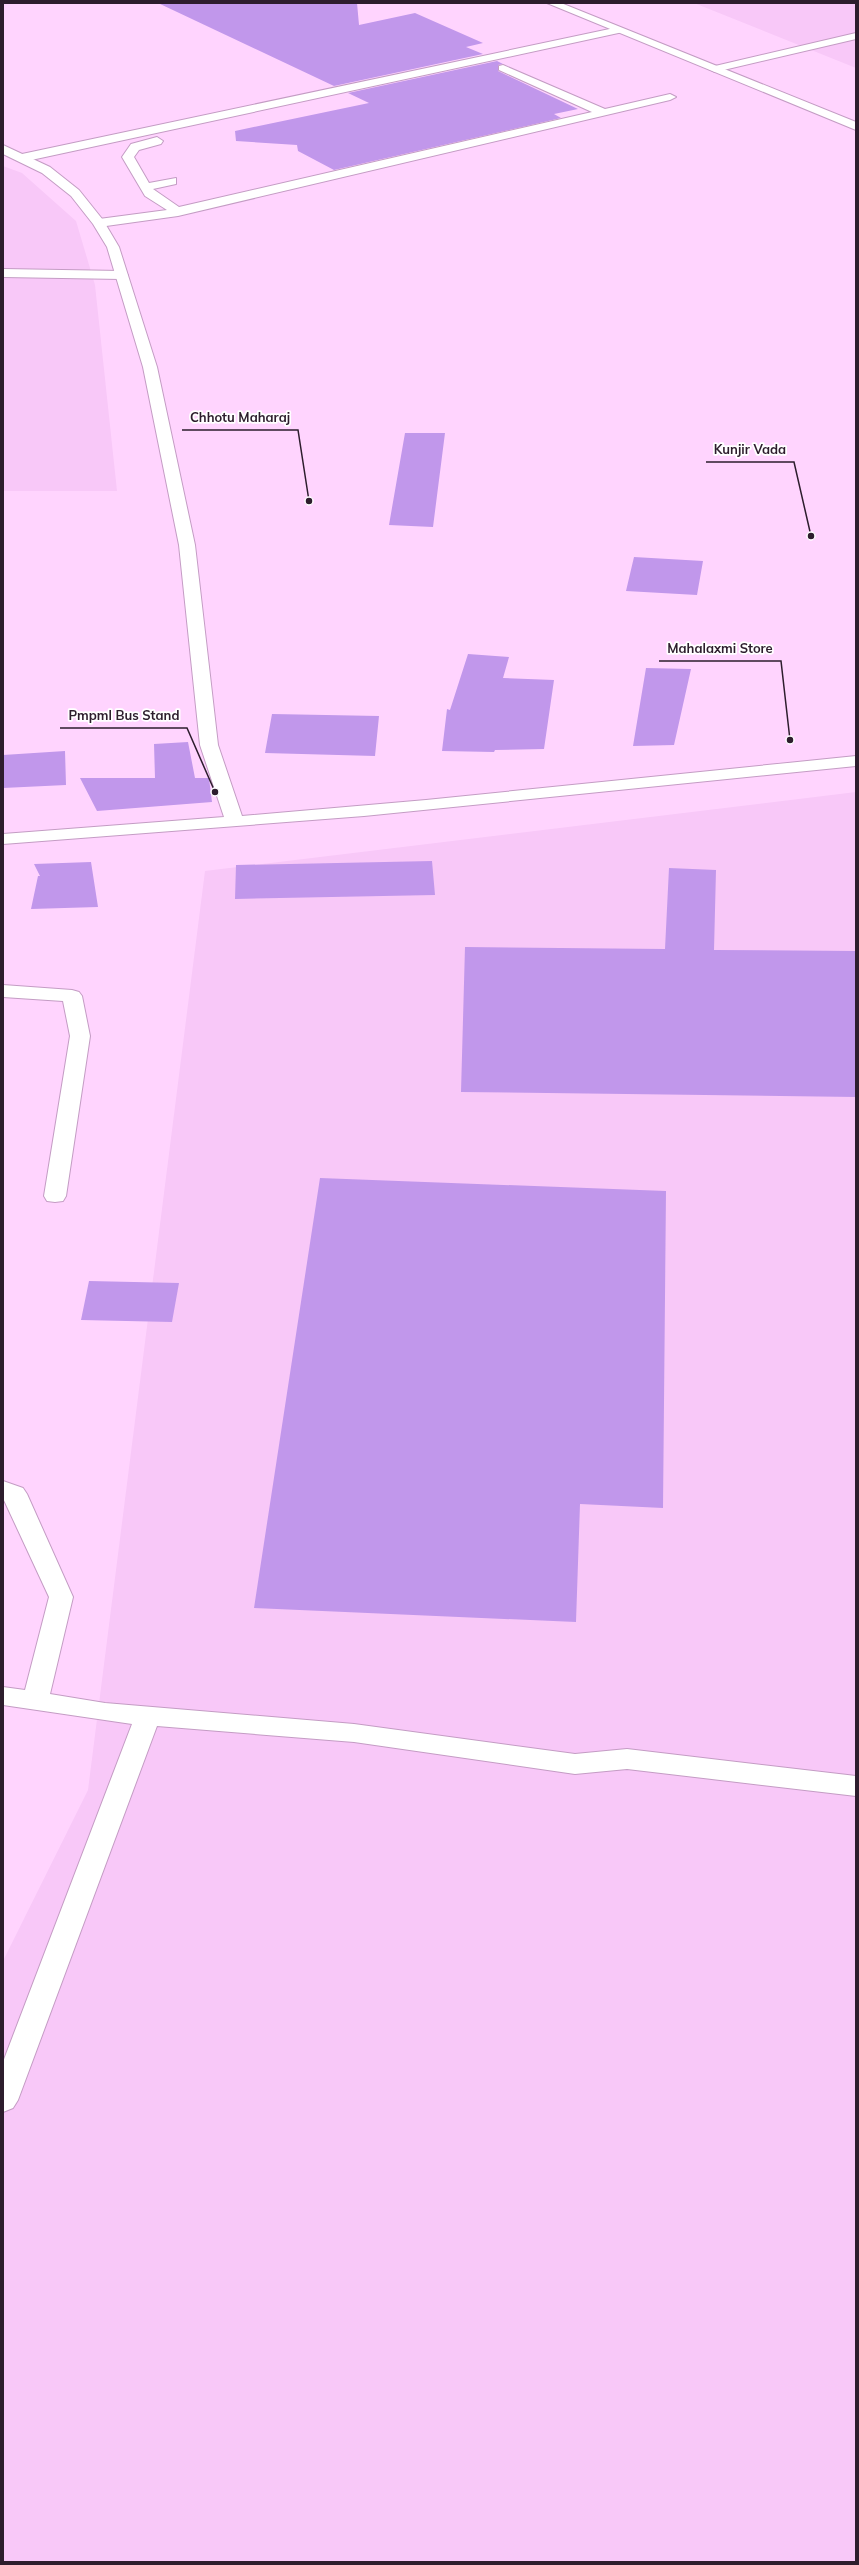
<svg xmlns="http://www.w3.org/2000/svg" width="859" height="2565" font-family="Mulish,sans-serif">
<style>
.built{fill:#f8c8f8}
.building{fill:#c197eb}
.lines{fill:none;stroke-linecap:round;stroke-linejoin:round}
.lane-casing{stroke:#c49cc4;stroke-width:2}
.street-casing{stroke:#c49cc4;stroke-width:2}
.secondary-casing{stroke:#c49cc4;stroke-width:2}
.lane{fill:#fff;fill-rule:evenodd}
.street{fill:#fff;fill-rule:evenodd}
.secondary{fill:#fff;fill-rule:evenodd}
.leader{fill:none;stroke:#2d1d2d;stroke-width:1.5}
.callout-dot{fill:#2d1d2d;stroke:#fff;stroke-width:1.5}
.callout-label{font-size:13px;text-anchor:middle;font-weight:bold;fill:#2d1d2d;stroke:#fff;stroke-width:3.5;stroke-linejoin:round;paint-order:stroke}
</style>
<rect width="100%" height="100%" fill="#ffd4fe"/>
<path class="built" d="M694,3H856V68Z
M3,166L22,173L76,221L95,285L117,491H3Z
M856,792V2562H3V1961L88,1790L205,871Z"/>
<path class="building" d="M158,3H357L359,25L415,13L483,43L466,47L483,54L334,86Z
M497,61L503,64L498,65V71L578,109L554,114L561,118L334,170L298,151L297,145L236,141L235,131L369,103L348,93Z
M405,433H445L433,527L389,525Z
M634,557L703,561L697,595L626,591Z
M468,654L509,657L503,678L554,680L544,749L495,750L494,752L442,751L447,709L450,710Z
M646,668L691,669L674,745L633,746Z
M272,714L379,716L375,756L265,753Z
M188,742L195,778H209L212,802L97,811L80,778H155L154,744Z
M65,751L66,785L3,788V755Z
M432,861L435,895L235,899L236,865Z
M91,862L98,907L31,909L38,876H40L34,864Z
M669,868L716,870L714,950L856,951V1097L461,1092L465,947L665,949Z
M320,1178L666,1191L663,1508L580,1504L576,1622L254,1608Z
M89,1281L179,1283L172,1322L81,1320Z"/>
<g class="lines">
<g class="lane-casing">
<path id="lane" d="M619,27L624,30L623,32L22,162L16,158L22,154Z
M856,33V39L715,72L709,69L715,66Z
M503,65L605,109L670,94L676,97L670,100L178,216L99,227L93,223L99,219L167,210L145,196L122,157L131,144L157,137L163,141L161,144L139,150L134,157L149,183L176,178V184L153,189L179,207L592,112L499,70V66Z
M3,269L121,271L128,275L121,279L3,277Z"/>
</g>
<g class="street-casing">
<path id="street" d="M3,985L72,990L79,992L82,996L90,1036L66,1196L63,1201L55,1202L47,1201L44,1196L70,1036L63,1001L3,997Z
M3,1481L23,1488L27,1494L73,1597L50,1694L105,1703L354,1724L575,1754L627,1749L856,1776V1796L627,1769L575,1774L354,1742L157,1726L18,2100L13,2108L3,2112V2062L132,1724L3,1705V1687L25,1690L49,1597L3,1498Z"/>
</g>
<g class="secondary-casing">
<path id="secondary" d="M547,3H561L856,122V130Z
M3,145L50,167L79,190L103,220L119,247L157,367L195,545L218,745L242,816L426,800L856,756V766L364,816L3,844V834L224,817L200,745L179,545L143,367L107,247L93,224L71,196L42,173L3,154Z"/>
</g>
<use href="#lane" class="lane"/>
<use href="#street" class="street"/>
<use href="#secondary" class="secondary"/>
</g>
<path class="leader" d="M309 501L298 430H182M811 536L794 462H706M790 740L781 661H659M215 792L187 728H60"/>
<g class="callout-dot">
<circle cx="309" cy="501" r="4"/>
<circle cx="811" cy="536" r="4"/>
<circle cx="790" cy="740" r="4"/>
<circle cx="215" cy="792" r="4"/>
</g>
<g class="callout-label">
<text x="240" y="422">Chhotu Maharaj</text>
<text x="750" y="454">Kunjir Vada</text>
<text x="720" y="653">Mahalaxmi Store</text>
<text x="124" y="720">Pmpml Bus Stand</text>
</g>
<rect width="859" height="2565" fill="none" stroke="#2d1d2d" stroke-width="8"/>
</svg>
